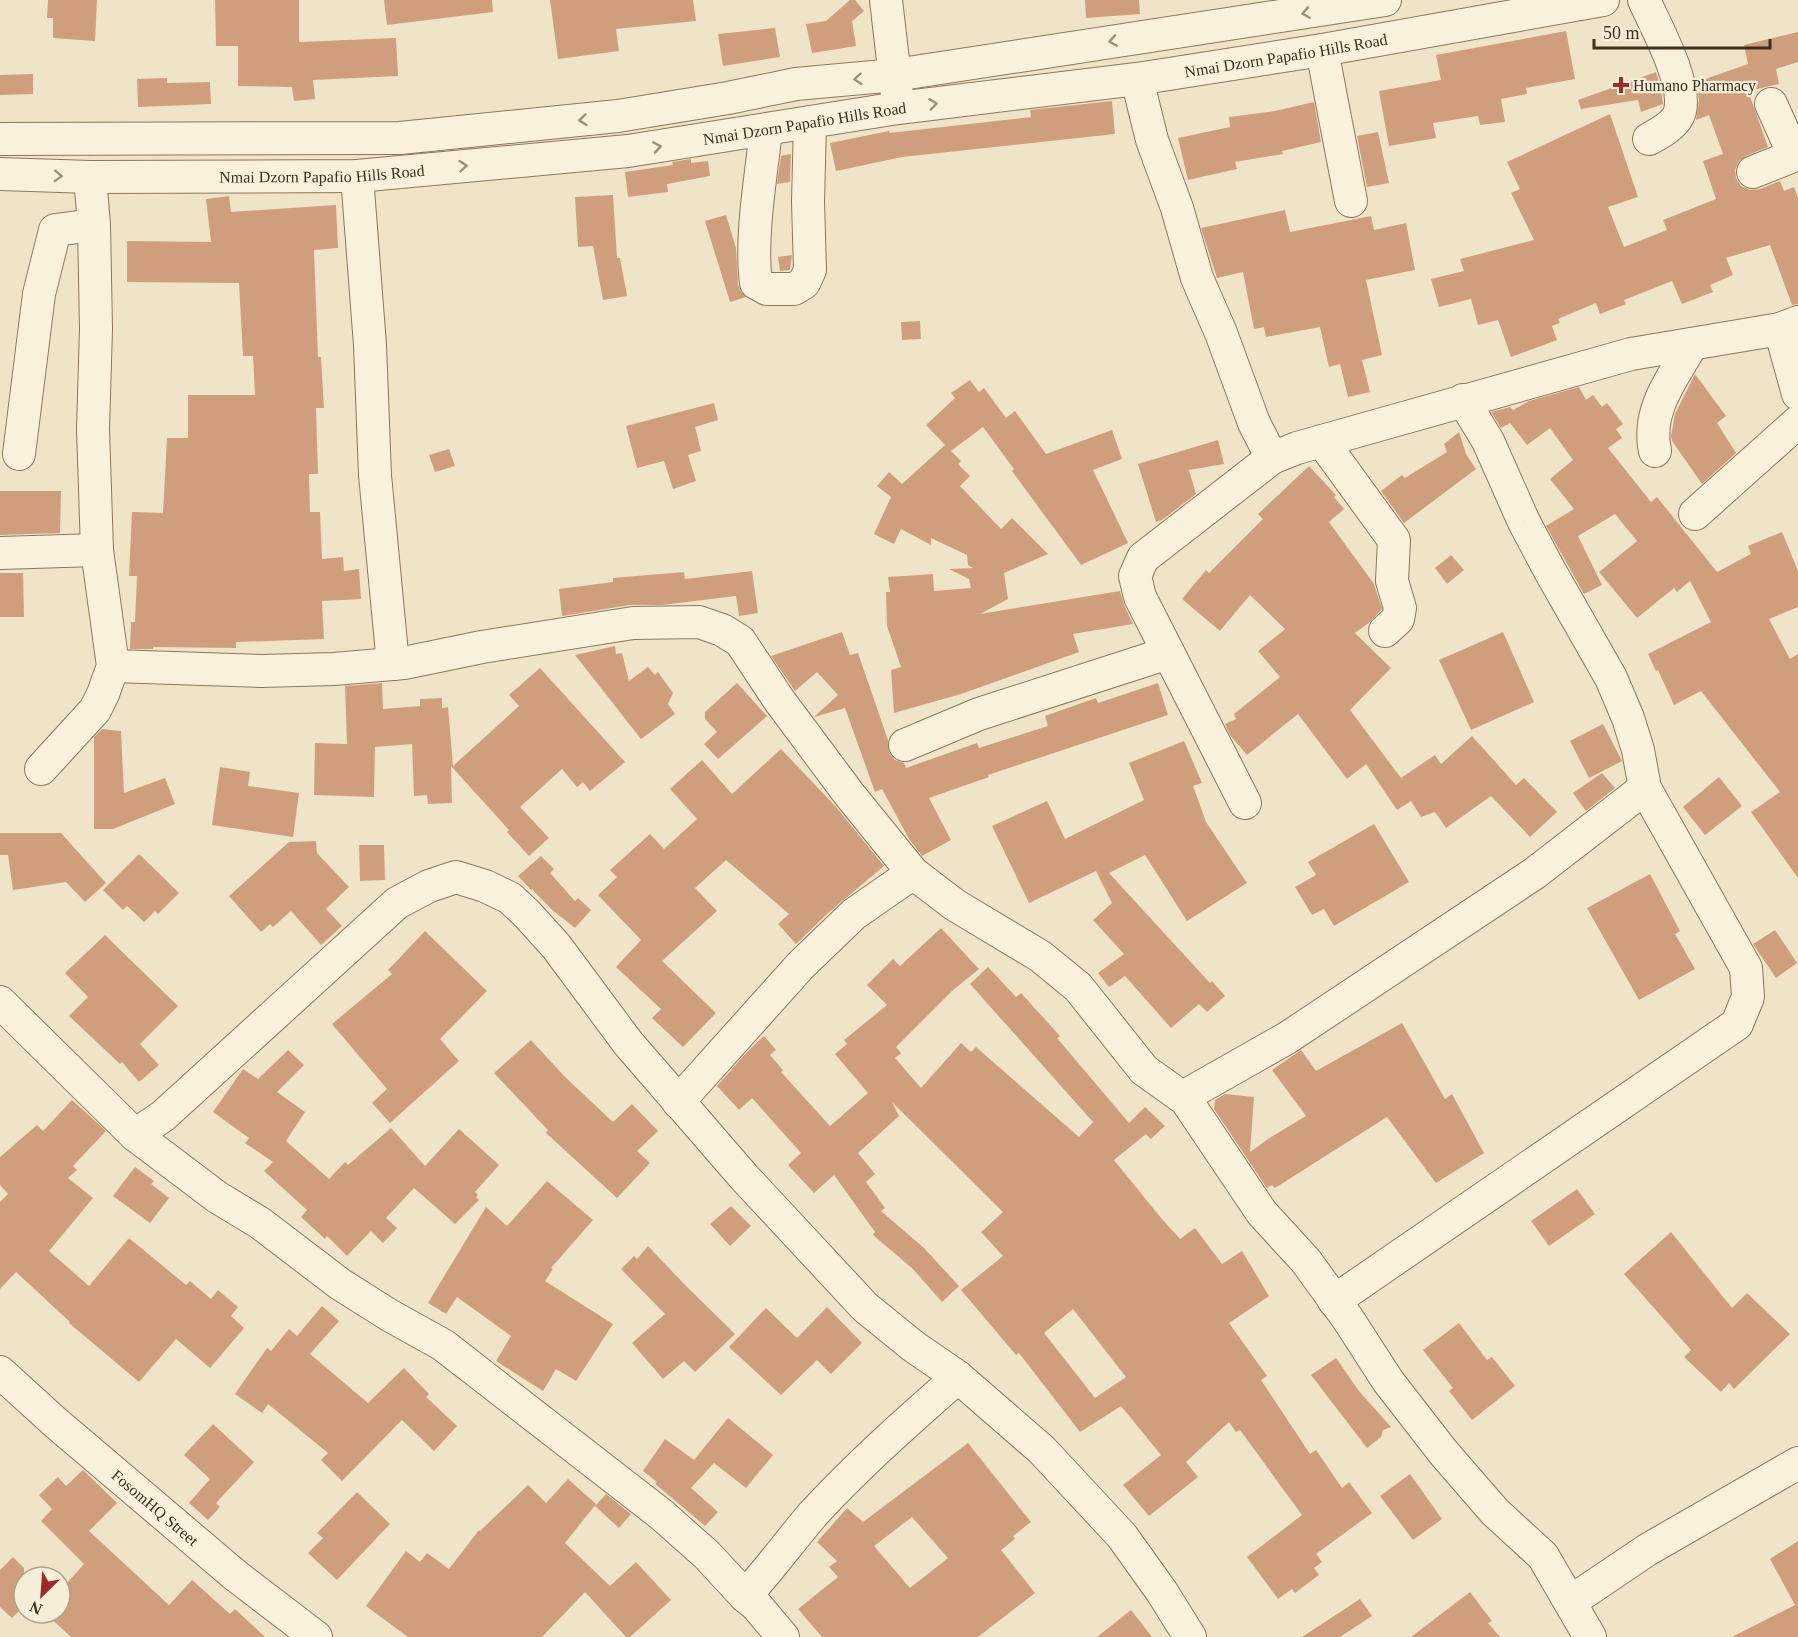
<svg xmlns="http://www.w3.org/2000/svg" width="1798" height="1637" font-family="Georgia,serif">
<style>
.building{fill:#cf9f7d;fill-rule:evenodd}
.lines{fill:none;stroke-linecap:round;stroke-linejoin:round}
.minor-casing{stroke:#8d765c;stroke-width:34}
.minor{stroke:#faf1dc;stroke-width:32}
.oneway{stroke:#9c907e}
.poi-dot{fill:#9e2a2b;stroke:#f7eed8;stroke-width:2}
.labels{text-anchor:middle;stroke-width:4.5;stroke-linejoin:round;paint-order:stroke}
.street-label{font-size:16px;fill:#3d2e20;stroke:#f7eed8}
.poi-label{font-size:16px;fill:#3d2e20;stroke:#f7eed8;text-anchor:start}
</style>
<rect width="100%" height="100%" fill="#f0e4c8"/>
<path class="building" d="M48,0H97L95,41L53,38V18H47Z
M215,0H299V42L396,38L398,76L313,80L315,99L294,101L292,87L238,86V46H216Z
M384,0H492L493,12L387,25Z
M550,0H693L696,21L616,29L619,51L558,59Z
M850,0H855L864,11L852,21L856,46L812,53L806,24L826,21Z
M1085,0H1139L1140,14L1086,18Z
M775,28L780,57L723,66L718,34Z
M1566,31L1575,79L1526,88L1527,94L1501,99L1505,122L1480,125L1478,116L1433,123L1436,138L1389,146L1379,91L1441,80L1436,55Z
M1798,32V62L1776,69L1779,84L1748,91L1768,147L1746,156L1739,161L1735,170L1736,178L1741,186L1750,190L1760,189L1780,181L1784,191L1794,187L1798,198V304L1792,305L1770,245L1726,258L1733,275L1710,285L1713,292L1682,304L1672,281L1624,300L1626,304L1600,314L1596,303L1558,319L1560,323L1552,326L1557,340L1511,357L1498,320L1478,325L1471,299L1439,307L1431,279L1464,271L1460,259L1534,240L1511,193L1520,189L1507,162L1610,114L1638,197L1608,207L1624,247L1667,230L1663,220L1716,199L1703,161L1723,154L1709,115L1696,120L1699,100L1697,82L1748,64L1744,45Z
M1656,72L1661,89L1663,104L1641,112L1638,100L1581,109L1578,100Z
M33,74V94L0,95V75Z
M167,78V83L210,82L211,104L138,107L137,79Z
M1112,101L1115,134L902,157L836,171L830,143L889,131L890,133L1031,117L1030,110Z
M1314,102L1321,142L1282,151L1283,154L1235,162L1237,169L1188,180L1178,138L1230,127L1229,117L1275,111Z
M1378,132L1389,183L1367,187L1357,136Z
M791,154L790,182L777,184L781,156Z
M691,159V163L708,161L710,176L667,184L668,192L628,197L625,172L673,165L672,162Z
M613,195L617,258H620L627,296L603,300L593,246L578,247L575,197Z
M229,196L231,212L336,205L338,248L314,250L318,357H321L324,408H316L318,474H309L310,512H320L322,559L343,557L344,571L359,569L361,599L322,601L324,639L236,642V648L153,647V649H130L131,622H135L137,576H129L132,512L163,513L167,438H188V395H255L253,356H243L239,283L127,282V241L211,242L206,199Z
M1285,210L1290,232L1371,216L1374,230L1406,223L1415,270L1366,280L1382,355L1362,360L1370,392L1348,397L1340,364L1329,367L1320,327L1266,337L1264,327L1254,329L1243,272L1217,278L1201,228Z
M726,215L736,248L738,285L741,292L746,297L730,302L705,221Z
M792,255L790,270L780,271L778,257Z
M920,321L921,339L902,340L901,322Z
M1695,374L1726,416L1717,423L1736,453L1702,484L1672,441L1671,436L1675,414Z
M970,380L979,392L984,388L1006,418L1015,411L1046,454L1112,430L1122,459L1093,470L1128,543L1081,565L1012,471L1014,469L983,427L951,451L961,461L958,464L970,476L960,486L1001,529L1012,518L1048,554L1004,573L1008,599L980,614L1120,591L1124,605L1133,624L1073,634L1079,652L961,694L894,713L891,670L901,667L887,626L886,592H890L888,577L933,574L934,591L971,588L969,579L949,569L973,568L968,565L967,555L931,538V545L901,529L894,544L874,534L891,497L877,486L889,472L902,484L945,445L926,425L955,398L951,393Z
M1579,387L1586,400L1593,395L1602,407L1607,403L1623,424L1616,429L1622,438L1608,448L1651,502L1657,497L1717,572L1751,554L1748,546L1782,532L1798,571V607L1769,619L1790,659L1798,654V878L1751,812L1780,792L1701,691L1674,705L1658,670L1656,671L1648,654L1711,622L1690,581L1677,592L1674,588L1637,618L1599,572L1637,541L1615,514L1578,536L1602,585L1584,594L1546,526L1574,509L1550,479L1573,460L1550,428L1527,445L1510,423L1501,428L1491,412L1510,407L1513,410L1529,401Z
M714,403L718,420L695,427L701,451L688,455L696,481L673,489L664,461L637,468L626,426Z
M1459,432L1466,454L1476,469L1404,523L1381,491L1402,475L1405,478L1447,452L1444,444Z
M1218,440L1224,464L1189,470L1196,494L1162,520L1156,522L1138,464Z
M449,449L455,466L435,472L429,455Z
M1309,466L1336,495L1334,497L1344,509L1329,522L1374,584L1382,609L1370,622L1355,633L1391,668L1350,710L1401,778L1435,755L1441,764L1472,736L1516,785L1524,778L1557,812L1530,837L1491,796L1446,828L1435,812L1421,817L1411,801L1397,810L1366,764L1347,779L1298,714L1247,755L1230,735L1225,724L1236,719L1234,714L1280,677L1258,651L1285,629L1250,595L1220,631L1182,599L1206,570L1209,573L1263,519L1258,514Z
M0,491H61L60,533L0,535Z
M1451,555L1464,570L1447,584L1435,568Z
M752,571L758,613L739,616L736,596L662,605H630L562,616L559,589L613,582V578L684,572L685,579Z
M0,573H23L24,617H0Z
M842,632L850,655L858,653L888,740L889,752L895,760L904,763L906,768L977,743L979,748L1048,726L1045,716L1096,698L1098,703L1158,683L1168,715L988,775L989,777L929,798L951,840L922,856L909,839L882,789L875,792L845,708L814,717L838,695L817,672L795,691L771,656Z
M1503,632L1534,702L1471,730L1439,660Z
M615,646L616,654L622,653L629,681L648,667L655,675L658,672L673,693L668,704L675,714L641,739L575,655Z
M540,668L625,762L590,791L583,782L577,787L562,769L520,807L549,838L529,856L507,832L509,830L451,766L452,803L428,804L427,795L414,796L412,744L375,747L374,797L314,795L315,743L347,744L345,686L382,683L383,709L420,706V699L442,698V708L448,707L453,766L519,706L509,695Z
M737,683L767,716L718,759L704,744L717,732L705,719V712Z
M1603,724L1622,761L1589,778L1570,741Z
M102,729L121,731L124,793L165,778L175,804L113,829H94V737Z
M1184,741L1202,783L1193,786L1206,822L1247,883L1187,921L1145,855L1109,873L1210,983L1212,981L1225,996L1207,1012L1199,1004L1171,1028L1125,976L1109,987L1098,973L1124,954L1093,920L1112,903L1096,871L1029,903L992,826L1047,801L1065,839L1144,800L1129,763Z
M781,749L836,807L884,866L828,913L796,944L778,924L789,914L726,860L695,888L717,911L662,961L716,1013L683,1047L652,1018L661,1009L616,967L641,940L598,895L617,877L610,870L650,834L664,849L697,819L670,789L702,760L732,794Z
M220,767L250,772L248,786L299,793L293,837L212,825Z
M1602,773L1615,788L1586,811L1573,793Z
M1719,777L1742,806L1705,835L1683,807Z
M1374,824L1409,882L1334,926L1324,909L1312,915L1295,887L1316,875L1308,862Z
M0,833H61L106,883L85,902L66,882L13,890L8,855H0Z
M316,841L317,853L349,887L326,909L342,926L321,945L291,911L273,927L270,924L261,932L229,896L289,842Z
M359,845H384L385,880L360,881Z
M139,854L179,893L158,914L155,911L144,922L127,906L123,910L103,890Z
M541,856L554,869L550,873L575,901L578,898L591,910L575,928L551,909L532,889L531,890L518,876Z
M1650,874L1680,931L1675,934L1695,969L1639,1000L1587,908Z
M941,928L979,969L952,991L896,1047L901,1053L895,1058L921,1088L961,1043L971,1052L976,1047L1079,1137L1093,1122L970,984L988,967L1016,997L1021,993L1060,1036L1057,1038L1129,1123L1145,1107L1165,1126L1151,1139L1146,1134L1114,1160L1161,1218L1180,1239L1195,1228L1222,1264L1242,1251L1269,1296L1229,1323L1267,1376L1261,1380L1310,1454L1316,1450L1342,1488L1349,1482L1372,1513L1316,1554L1322,1562L1314,1568L1319,1575L1295,1593L1292,1589L1278,1599L1247,1557L1302,1515L1240,1430L1236,1432L1229,1422L1186,1462L1198,1477L1149,1516L1123,1485L1161,1455L1121,1406L1080,1432L1019,1353L1016,1355L961,1290L1003,1256L981,1232L1003,1212L892,1102L899,1116L858,1153L875,1174L866,1182L885,1208L881,1211L924,1248L959,1286L942,1302L913,1269L873,1235L875,1232L834,1175L814,1193L788,1165L801,1153L752,1098L739,1110L717,1086L748,1051L764,1036L776,1050L770,1055L783,1070L781,1072L830,1126L868,1093L835,1054L847,1044L844,1040L887,1005L867,985L893,959L900,966ZM1073,1309L1126,1377L1095,1398L1044,1333Z
M1775,930L1797,963L1776,978L1753,944Z
M425,931L487,991L440,1039L459,1061L390,1123L372,1103L387,1089L332,1024L392,974L388,970Z
M105,935L178,1006L140,1044L159,1065L139,1082L122,1062L120,1064L69,1016L88,997L65,973Z
M1402,1023L1445,1099L1452,1094L1484,1153L1436,1183L1387,1117L1275,1188L1272,1185L1267,1188L1214,1109L1215,1100L1225,1094L1254,1097L1250,1152L1268,1139L1306,1116L1272,1070L1301,1050L1316,1071Z
M531,1040L565,1077L613,1122L632,1104L658,1131L637,1151L650,1163L617,1198L546,1133L548,1130L494,1073Z
M288,1050L304,1065L277,1092L305,1112L286,1141L329,1179L345,1162L348,1165L391,1128L425,1166L459,1129L499,1165L475,1192L478,1195L476,1197L479,1200L455,1224L414,1188L386,1218L397,1228L383,1243L371,1231L347,1256L327,1236L325,1239L301,1217L307,1210L264,1171L273,1162L245,1143L249,1138L213,1112L243,1069L258,1079Z
M72,1100L106,1131L73,1166L77,1170L68,1178L93,1198L49,1251L89,1286L129,1238L186,1285L190,1281L211,1299L218,1290L238,1307L231,1316L244,1328L210,1368L176,1339L139,1382L69,1323L70,1322L16,1272L0,1289V1202L8,1194L0,1185V1157L37,1125L43,1131Z
M135,1167L154,1181L151,1184L169,1198L150,1223L113,1196Z
M547,1181L593,1220L551,1268L553,1269L545,1281L613,1324L576,1381L556,1369L543,1391L496,1361L511,1336L457,1297L446,1314L428,1303L486,1207L507,1226Z
M1577,1189L1595,1214L1549,1246L1531,1221Z
M731,1206L751,1226L730,1246L710,1224Z
M1671,1232L1732,1308L1747,1293L1790,1334L1734,1389L1729,1383L1721,1392L1684,1357L1691,1350L1624,1274Z
M648,1246L686,1286L735,1334L695,1372L684,1361L663,1379L632,1343L665,1314L621,1269L634,1256L637,1259Z
M322,1306L339,1321L310,1354L368,1403L404,1368L429,1394L426,1397L457,1426L434,1451L402,1420L342,1481L321,1460L328,1453L268,1404L262,1413L235,1394L267,1348L271,1351L289,1329L297,1336Z
M827,1307L862,1343L831,1374L817,1360L781,1395L729,1347L766,1308L797,1338Z
M1459,1323L1487,1360L1492,1357L1515,1386L1472,1420L1449,1391L1453,1388L1423,1350Z
M1336,1358L1359,1391L1391,1427L1383,1430L1381,1437L1367,1448L1311,1375Z
M728,1418L773,1455L746,1488L714,1463L691,1488L718,1512L705,1526L665,1492L655,1484L657,1482L643,1471L665,1439L694,1460Z
M213,1424L254,1462L216,1503L220,1507L208,1520L189,1503L210,1479L184,1455Z
M968,1443L1031,1522L1013,1536L1015,1539L1001,1550L1035,1593L978,1637H822L798,1609L838,1577L829,1567L837,1561L817,1542L847,1508L863,1522ZM912,1517L948,1558L910,1588L874,1546Z
M83,1470L117,1503L89,1531L169,1605L192,1580L230,1614L235,1609L265,1637H71L45,1613H60V1591L84,1564L41,1521L52,1509L39,1495L58,1477L66,1486Z
M1410,1474L1442,1519L1413,1540L1380,1496Z
M568,1479L596,1504L565,1543L610,1586L636,1562L671,1600L630,1637H626L585,1592L542,1637H408L366,1606L406,1551L420,1562L427,1553L449,1569L479,1530L480,1531L528,1485L546,1503Z
M357,1492L390,1524L337,1580L308,1553L323,1538L317,1533Z
M606,1494L631,1514L619,1528L595,1506Z
M1798,1541V1637H1732L1795,1605L1770,1559Z
M13,1557L24,1568V1606L12,1618L0,1607V1570Z
M1470,1592L1492,1621L1488,1623L1500,1637H1411Z
M1360,1599L1372,1616L1340,1637H1302Z
M1131,1610L1152,1637H1097Z"/>
<g class="lines">
<g class="minor-casing">
<g id="minor">
<path d="M886,0L897,95"/>
<path d="M1644,0C1656,27 1687,82 1680,111C1677,124 1660,133 1649,139"/>
<path d="M1322,50L1351,201"/>
<path d="M1137,79L1152,140L1177,208L1197,278L1221,333L1254,423L1272,458"/>
<path d="M1771,104L1794,155"/>
<path d="M766,130C761,177 750,237 756,283L767,289H794L804,283L810,270L808,202L810,122"/>
<path d="M0,139L400,138L618,116L728,98L796,84L895,75L1385,0"/>
<path d="M1753,172L1798,154"/>
<path id="s1" d="M0,174L90,177L357,176L628,151L898,108L1137,79L1322,50L1603,0"/>
<path d="M357,176L370,345L375,475L393,664"/>
<path d="M1780,329L1798,394"/>
<path d="M1322,441L1394,540L1392,581L1400,608L1398,619L1385,631"/>
<path d="M1655,451C1646,410 1673,378 1692,344"/>
<path d="M19,454L39,294L55,230L94,225"/>
<path d="M1695,514L1798,422"/>
<path d="M0,553L97,550"/>
<path d="M113,666L261,671L334,669L404,663L482,647L633,623L699,622L722,630L740,641L779,700L849,794L913,873L955,905L1040,956L1078,987L1144,1070L1186,1100L1262,1213L1306,1261L1348,1319L1388,1381L1443,1452L1495,1512L1543,1556L1590,1637"/>
<path d="M905,745L979,714L1168,653"/>
<path d="M41,769L95,710L103,694L113,666L97,550L93,429L96,329L94,225L90,177"/>
<path d="M1245,803L1140,597L1135,576L1143,558L1272,458L1297,448L1631,354L1780,329L1798,322"/>
<path d="M0,1002L135,1135L217,1197L260,1223L340,1284L389,1315L443,1345L662,1515L707,1555L745,1596L756,1605L783,1637"/>
<path d="M1183,1097L1287,1038L1535,873L1645,788"/>
<path d="M678,1102L801,965L854,914L913,873"/>
<path d="M135,1135L163,1116L397,903L429,886L456,877L485,886L510,898L527,914L556,946L628,1043L744,1177L865,1307L913,1346L958,1377L1042,1450L1122,1536L1162,1592L1190,1637"/>
<path d="M1334,1301L1737,1024L1748,997L1746,968L1645,788L1638,750L1628,718L1611,678L1550,571L1524,522L1488,441L1463,400"/>
<path id="s2" d="M0,1372L56,1423L235,1575L316,1637"/>
<path d="M745,1596C769,1570 790,1541 813,1514C858,1465 908,1421 958,1377"/>
<path d="M1570,1602L1647,1550L1798,1463"/>
</g>
</g>
<use href="#minor" class="minor"/>
</g>
<defs><path id="oneway-chevron" d="M-2-3.5L2.5 0L-2 3.5" fill="none" stroke-width="1.6" stroke-linecap="round" stroke-linejoin="round" transform="scale(1.5)"/></defs>
<g class="oneway">
<use href="#oneway-chevron" transform="translate(1306 13) rotate(171)"/>
<use href="#oneway-chevron" transform="translate(1113 41) rotate(171)"/>
<use href="#oneway-chevron" transform="translate(858 79) rotate(175)"/>
<use href="#oneway-chevron" transform="translate(933 104) rotate(-7)"/>
<use href="#oneway-chevron" transform="translate(583 120) rotate(174)"/>
<use href="#oneway-chevron" transform="translate(657 147) rotate(-9)"/>
<use href="#oneway-chevron" transform="translate(463 166) rotate(-5)"/>
<use href="#oneway-chevron" transform="translate(58 176) rotate(2)"/>
</g>
<path class="poi-dot" d="M1618 76h6v6h6v6h-6v6h-6v-6h-6v-6h6z"/>
<g class="labels">
<g class="street-label">
<text dy="6" stroke="none"><textPath href="#s1" startOffset="1294">Nmai Dzorn Papafio Hills Road</textPath></text>
<text dy="6" stroke="none"><textPath href="#s1" startOffset="808">Nmai Dzorn Papafio Hills Road</textPath></text>
<text dy="6" stroke="none"><textPath href="#s1" startOffset="322">Nmai Dzorn Papafio Hills Road</textPath></text>
<text dy="6" stroke="none"><textPath href="#s2" startOffset="206">FosomHQ Street</textPath></text>
</g>
<g class="poi-label">
<text x="1633" y="91">Humano Pharmacy</text>
</g>
</g>
<g transform="translate(42 1595) rotate(205)"><circle r="28" fill="#f7eed8" stroke="#ada18e" stroke-width="1.5"/>
<path d="M0-4.5L10 22L0 15L-10 22Z" fill="#9e2a2b"/>
<text y="-9" font-size="16" font-weight="bold" text-anchor="middle" fill="#3d2e20">N</text>
</g>
<path d="M1594 39v9h176v-9" fill="none" stroke="#3d2e20" stroke-width="3"/>
<text x="1603" y="39" font-size="18" fill="#3d2e20" stroke="#f7eed8" stroke-width="4.5" paint-order="stroke">50 m</text>
</svg>
